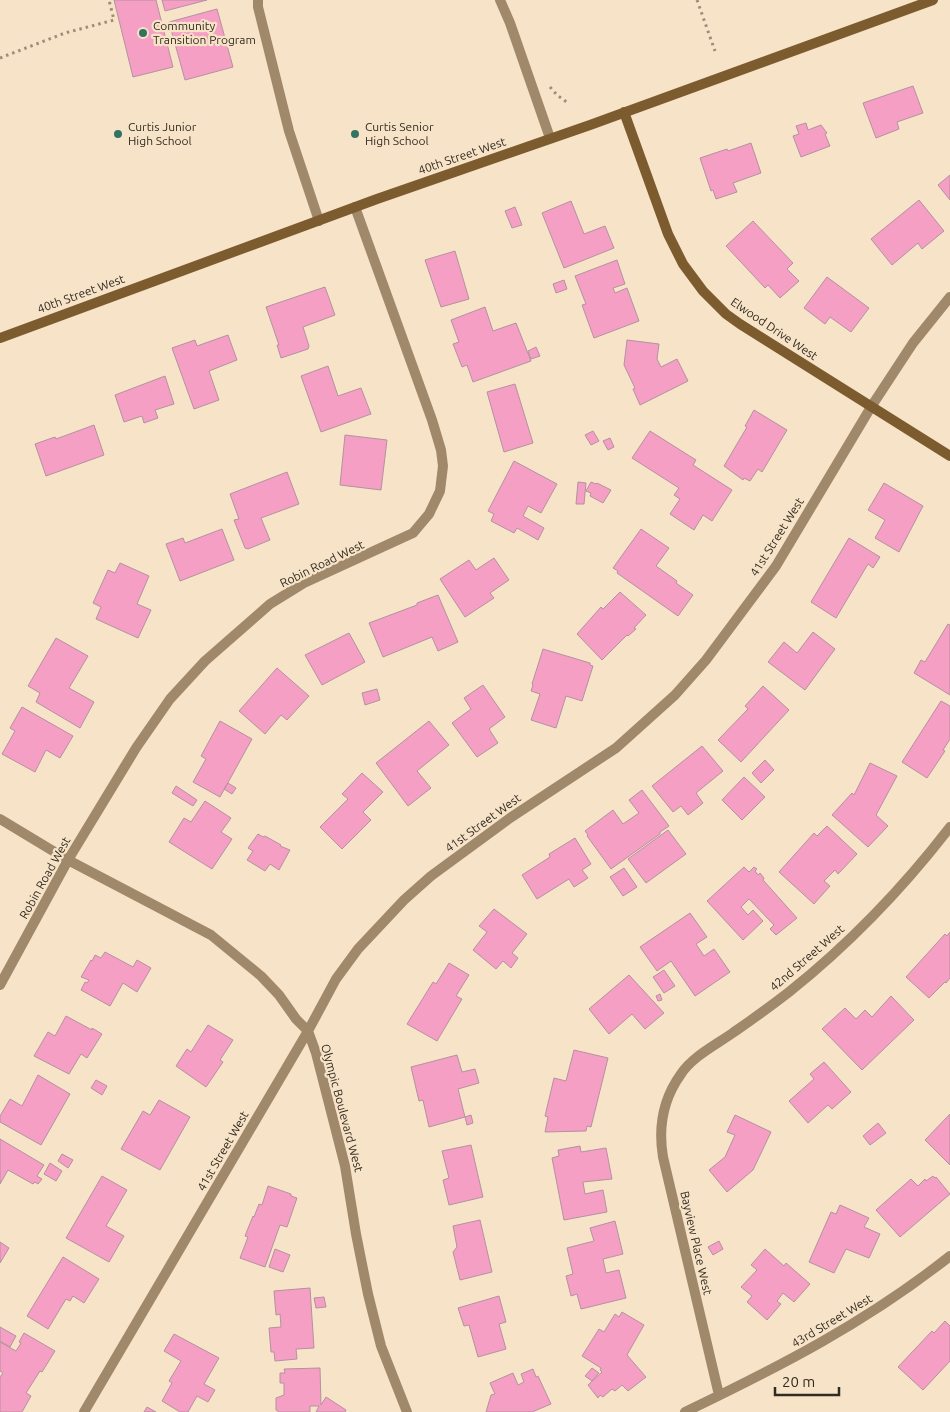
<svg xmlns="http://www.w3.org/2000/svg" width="950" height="1412" font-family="Ubuntu,sans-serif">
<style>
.building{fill:#f59fc4;stroke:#b3929f}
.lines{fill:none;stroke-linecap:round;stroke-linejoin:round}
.path{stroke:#9c8e7a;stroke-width:3;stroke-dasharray:2.5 4;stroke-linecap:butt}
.lane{stroke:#a0886b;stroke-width:10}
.street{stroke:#a0886b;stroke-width:10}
.secondary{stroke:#7c5b2e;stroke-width:10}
.poi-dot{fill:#327362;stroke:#f7e3c8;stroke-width:2}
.labels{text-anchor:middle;stroke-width:4.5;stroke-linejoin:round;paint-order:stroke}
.poi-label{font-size:12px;fill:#322b20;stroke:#f7e3c8;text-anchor:start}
.street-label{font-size:12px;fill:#322b20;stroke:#f7e3c8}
</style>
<rect width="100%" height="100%" fill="#f7e3c8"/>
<path class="building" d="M114,0H156L173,67L133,77Z
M162,0H207L165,11Z
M217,9L233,67L185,80L169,22Z
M913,86L923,113L897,122L899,129L876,138L863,103Z
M806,123L808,130L821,125L827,133L825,134L830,146L801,157L793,136L799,134L796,126Z
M751,143L761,173L733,183L737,192L716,199L713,190L711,191L700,158L727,149L728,151Z
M950,175V200L938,185Z
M919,200L944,231L922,249L918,243L892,265L871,239Z
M571,201L584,234L605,226L614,248L564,268L542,213Z
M515,207L522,225L512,228L505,211Z
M753,221L793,263L787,269L799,281L780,298L768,285L765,288L726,246Z
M455,251L469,299L441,307L425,260Z
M617,260L625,284L613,288L615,293L627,288L639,321L594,338L582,305L586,304L575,276Z
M827,277L869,308L851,332L830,317L825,324L804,308Z
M564,280L567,289L556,293L553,284Z
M325,287L335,315L303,327L309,346L308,349L281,358L277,345H279L266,307Z
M485,307L493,331L516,323L531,361L473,382L467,365L462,367L453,344L459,342L451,320Z
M228,335L237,360L209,371L219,400L194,409L172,348L195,340L197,346Z
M627,340L659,344L657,359L661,367L677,359L688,381L640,405L633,389L635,388L624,365Z
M536,347L540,356L531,359L528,351Z
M328,366L338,396L361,388L371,414L321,432L301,376Z
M165,376L174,404L155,410L158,418L144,423L142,416L124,422L115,395Z
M515,384L533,443L504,452L487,392Z
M754,410L787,430L762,472L758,469L750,481L744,478L743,480L724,466L747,427L745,426Z
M94,425L104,455L46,476L35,444L55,437L56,439Z
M593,431L599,441L591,445L585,435Z
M650,431L696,460L693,465L732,490L712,521L703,515L694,530L670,514L680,499L674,495L679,488L632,458Z
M345,435L387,440L381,490L340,485Z
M610,438L614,447L608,450L603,441Z
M514,461L557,484L541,513L528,506L523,516L544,528L538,540L517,528L514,533L491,521L494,514L488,511Z
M287,472L299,504L261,518L270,540L248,549L245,548L234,520L239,519L230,494Z
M578,482L586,483L584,504H576Z
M591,482L596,484L597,483L611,490L603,503L590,496L591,493L586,491Z
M884,483L923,506L899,552L875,538L885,520L868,510Z
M222,529L234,560L180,581L166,544L183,538L185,543Z
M641,529L669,548L656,566L677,581L676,583L693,595L678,616L617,573L618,571L613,568Z
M849,538L880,557L873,568L868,564L836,618L811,602Z
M494,558L509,580L490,593L494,598L465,617L440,579L469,560L476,570Z
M120,563L149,576L137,604L151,610L138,638L96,619L101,607L93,603L108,570L115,573Z
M620,592L646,615L634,628L636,629L628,636L627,635L602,660L577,634L601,607L603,609Z
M438,595L458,642L438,651L432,637L383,657L369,623L417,605V603Z
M948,624L950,625V695L914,673L921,660L925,662Z
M813,632L835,649L805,690L768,662L784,642L797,653Z
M349,633L365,662L322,685L305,655Z
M56,638L88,656L69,688L94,702L80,728L36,702L40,693L28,686Z
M543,649L590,663V665L593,666L582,701L566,696L556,728L531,720L540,694L531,691L533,685L532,684Z
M277,668L309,696L287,720L281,715L265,734L239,711Z
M483,685L505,717L489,729L498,743L477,757L452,723L471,709L464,698Z
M763,686L789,710L741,762L718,740L748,709L745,706Z
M377,689L380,700L365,705L362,693Z
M941,701L950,706V739L943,750L945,751L927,778L902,762Z
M22,707L73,736L60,758L46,750L35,772L2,754L15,731L10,728Z
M220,721L252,739L220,797L193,782L206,759L201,756Z
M429,721L449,745L417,771L431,788L408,806L376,763Z
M702,746L723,771L696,793L703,803L688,815L681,806L673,812L652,786Z
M765,760L774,770L761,783L752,773Z
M870,763L897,776L876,815L888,826L868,847L832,815L852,793L854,795Z
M362,773L383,792L363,812L371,820L342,849L320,827L348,799L342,794Z
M744,777L765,797L742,820L722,800Z
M228,783L236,788L232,794L224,789Z
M176,786L197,800L193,806L172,793Z
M642,790L669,826L660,832V834L611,869L587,836L588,835L585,831L613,810L623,824L639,813L629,800Z
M205,801L231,818L221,832L232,839L212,869L169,842L184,818L191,822Z
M827,826L857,854L838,874L835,870L824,881L830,886L814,904L779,872L814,833L817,836Z
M668,830L686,854L646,883L628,859Z
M258,834L263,837L265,836L281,845L280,846L290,850L279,870L270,864L265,871L247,860L253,851L248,848Z
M575,838L591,864L582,870L588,878L574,887L569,879L537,899L522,875L550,857L549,854Z
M744,867L749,872L754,867L757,869L755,871L758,875L760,873L764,878L763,880L797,918L776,935L770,929L774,925L749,899L741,907L748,915L753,910L763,921L743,940L707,901Z
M624,868L637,887L623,896L610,877Z
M494,909L527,934L512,953L518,958L511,968L503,961L496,969L473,950L487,932L479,926Z
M690,913L707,937L696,944L704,956L714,949L730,972L695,996L671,961L657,971L640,947Z
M950,932V978L946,983L945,982L929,998L906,977L945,934L947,936Z
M105,952L133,967L137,960L151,968L137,992L123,983L110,1006L81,990L85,982L87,983L89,980L81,977L91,960L92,961L95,955L101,958Z
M449,963L469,975L456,996L462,999L437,1041L407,1024L433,982L436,984Z
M664,970L675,986L664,993L653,977Z
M629,975L664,1013L645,1029L632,1014L609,1034L589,1009Z
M660,994L662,1000L658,1001L656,996Z
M891,996L914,1020L862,1070L822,1029L845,1008L856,1019L865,1010L872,1017Z
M66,1016L92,1030V1028L102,1034L87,1058L81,1054L69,1074L34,1056L48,1032L55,1036Z
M208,1025L233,1040L220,1060L223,1062L206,1087L176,1066L187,1049L191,1052Z
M574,1050L608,1058L591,1127L587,1126L586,1131L545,1132L548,1117L545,1116L554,1078L566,1081Z
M457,1055L462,1072L475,1069L479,1083L458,1089L465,1117L471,1115L473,1123L467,1125L465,1117L429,1127L423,1100L419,1101L411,1067Z
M824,1062L851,1092L832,1109L828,1105L808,1123L789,1101L814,1079L810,1074Z
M38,1075L70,1094L41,1145L0,1122V1116L10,1099L22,1106Z
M96,1080L107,1086L102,1095L91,1088Z
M159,1100L190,1117L160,1170L121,1149L143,1111L150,1115Z
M950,1114V1165L925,1140Z
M735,1115L771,1132L753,1170L727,1192L709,1170L725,1157L735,1135L727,1132Z
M878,1123L886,1133L870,1145L863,1136Z
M0,1139L44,1165L37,1176L42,1179L38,1184L35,1182L33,1184L8,1170L0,1184Z
M471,1145L483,1197L449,1205L443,1180L449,1178L442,1151Z
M580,1146L581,1152L606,1148L612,1179L583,1182L585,1194L603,1190L607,1212L564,1220L552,1158L559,1156L558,1150Z
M62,1154L73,1160L68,1168L58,1161Z
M50,1163L62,1171L56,1181L44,1174Z
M102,1176L127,1190L106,1226L124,1236L109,1262L66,1238Z
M933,1176L935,1178L936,1177L950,1194L900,1237L876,1210L911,1179L918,1186L925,1179L926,1181Z
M268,1186L291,1194V1196L297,1198L287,1227L280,1225L265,1267L240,1258L248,1237L245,1236L253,1216L254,1217L259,1204L262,1205Z
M840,1205L869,1218L864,1227L880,1234L869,1258L846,1249L834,1273L809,1262L831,1212L836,1214Z
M480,1220L492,1272L460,1280L453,1252L457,1247L453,1226Z
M615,1221L623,1254L603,1259L606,1273L619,1270L626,1298L581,1309L577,1294L571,1296L566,1276L573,1274L567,1248L594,1241L590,1228Z
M719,1241L723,1249L713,1255L708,1247Z
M0,1242L9,1248L0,1263Z
M275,1249L290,1255L283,1272L269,1267Z
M765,1249L784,1266L786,1263L810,1284L794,1302L783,1293L777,1301L781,1304L767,1320L747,1302L752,1296L741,1287L757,1270L751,1265Z
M63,1257L99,1279L84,1303L73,1296L70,1301L66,1299L48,1329L27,1316Z
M310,1288L314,1348L296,1349L297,1359L275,1361L274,1352H271L269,1328L281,1327L280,1314L276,1315L274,1291Z
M499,1296L506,1322L499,1324L506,1349L478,1357L469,1325L464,1326L458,1308Z
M324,1297L326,1307L316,1308L314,1298Z
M622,1312L644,1325L627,1355L646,1377L628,1391L622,1385L615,1391L612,1389L603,1397L600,1395L598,1398L588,1385L602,1372L600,1370L601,1368L582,1356L599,1329L604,1332L615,1314L619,1317Z
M945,1321L950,1326V1361L923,1390L898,1367L932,1331L934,1333Z
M0,1327L16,1336L10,1347L0,1341Z
M24,1333L55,1351L42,1372L40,1371L26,1393L31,1396L22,1412H0V1377L3,1373L0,1371V1342L16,1351L21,1343L19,1342Z
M174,1334L219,1358L204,1384L215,1390L208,1402L197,1396L188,1412H180L162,1401L172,1383L169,1381L181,1361L164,1351Z
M320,1368L321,1405L326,1397L346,1410L345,1412H316L319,1406H310V1412H279L276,1410V1398L284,1395V1383H280V1373H285L284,1369Z
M592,1368L599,1373L592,1381L585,1376Z
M533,1369L536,1377L538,1376L551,1404L532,1412H486L491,1395L495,1394L490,1383L513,1373L518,1385L524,1382L521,1374Z
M147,1407L156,1412H144Z"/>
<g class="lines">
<path class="path" d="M697,0L715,51
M0,58L65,33L114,20L109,0
M550,87L557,95L568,103"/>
<path class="lane" d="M258,0V7L289,131L319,221
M500,0L510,23L550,138"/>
<path class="street" d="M0,819L68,860L211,935L261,976L279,995L296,1019L308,1031L316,1053L345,1166L356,1234L368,1294L381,1346L407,1412
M0,985L68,860L136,748L170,699L205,661L270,604L304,583L413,533L429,514L440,491L443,466L441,450L432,420L355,207
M719,1395L663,1157C658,1127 663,1099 681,1074C693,1056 716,1045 734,1032C753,1019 771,1006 789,992C849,944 903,888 950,827
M84,1412L308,1031L336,979L358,949L404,900L431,876L510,818L616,748L675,695L706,660L776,566L871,407L913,343L950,297
M685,1412C779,1367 867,1322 950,1256"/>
<path class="secondary" d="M624,112L668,234L683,264L703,291L726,314L740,324L950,456
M0,338L377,199L590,125L933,0"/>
</g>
<g class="poi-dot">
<circle cx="143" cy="33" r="5"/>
<circle cx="118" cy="134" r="5"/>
<circle cx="355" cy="134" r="5"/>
</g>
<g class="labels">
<g class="poi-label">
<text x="153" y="30">Community<tspan x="153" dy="14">Transition Program</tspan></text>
<text x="128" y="131">Curtis Junior<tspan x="128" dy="14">High School</tspan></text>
<text x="365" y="131">Curtis Senior<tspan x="365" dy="14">High School</tspan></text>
</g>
<g class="street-label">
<text transform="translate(462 156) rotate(-19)" y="4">40th Street West</text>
<text transform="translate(81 294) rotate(-20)" y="4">40th Street West</text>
<text transform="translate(774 329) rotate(34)" y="4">Elwood Drive West</text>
<text transform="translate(777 537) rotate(-58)" y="4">41st Street West</text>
<text transform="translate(322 564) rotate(-26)" y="4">Robin Road West</text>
<text transform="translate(483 823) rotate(-36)" y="4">41st Street West</text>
<text transform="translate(45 878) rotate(-61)" y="4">Robin Road West</text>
<text transform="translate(807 958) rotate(-41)" y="4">42nd Street West</text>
<text transform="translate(342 1108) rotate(75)" y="4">Olympic Boulevard West</text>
<text transform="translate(223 1151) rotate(-60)" y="4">41st Street West</text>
<text transform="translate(696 1243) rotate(77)" y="4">Bayview Place West</text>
<text transform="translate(832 1321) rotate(-31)" y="4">43rd Street West</text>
</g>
</g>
<path d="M775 1387v8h64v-8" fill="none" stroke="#322b20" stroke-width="2.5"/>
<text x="782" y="1387" font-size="15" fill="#322b20" stroke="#f7e3c8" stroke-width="4" paint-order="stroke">20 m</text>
</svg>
